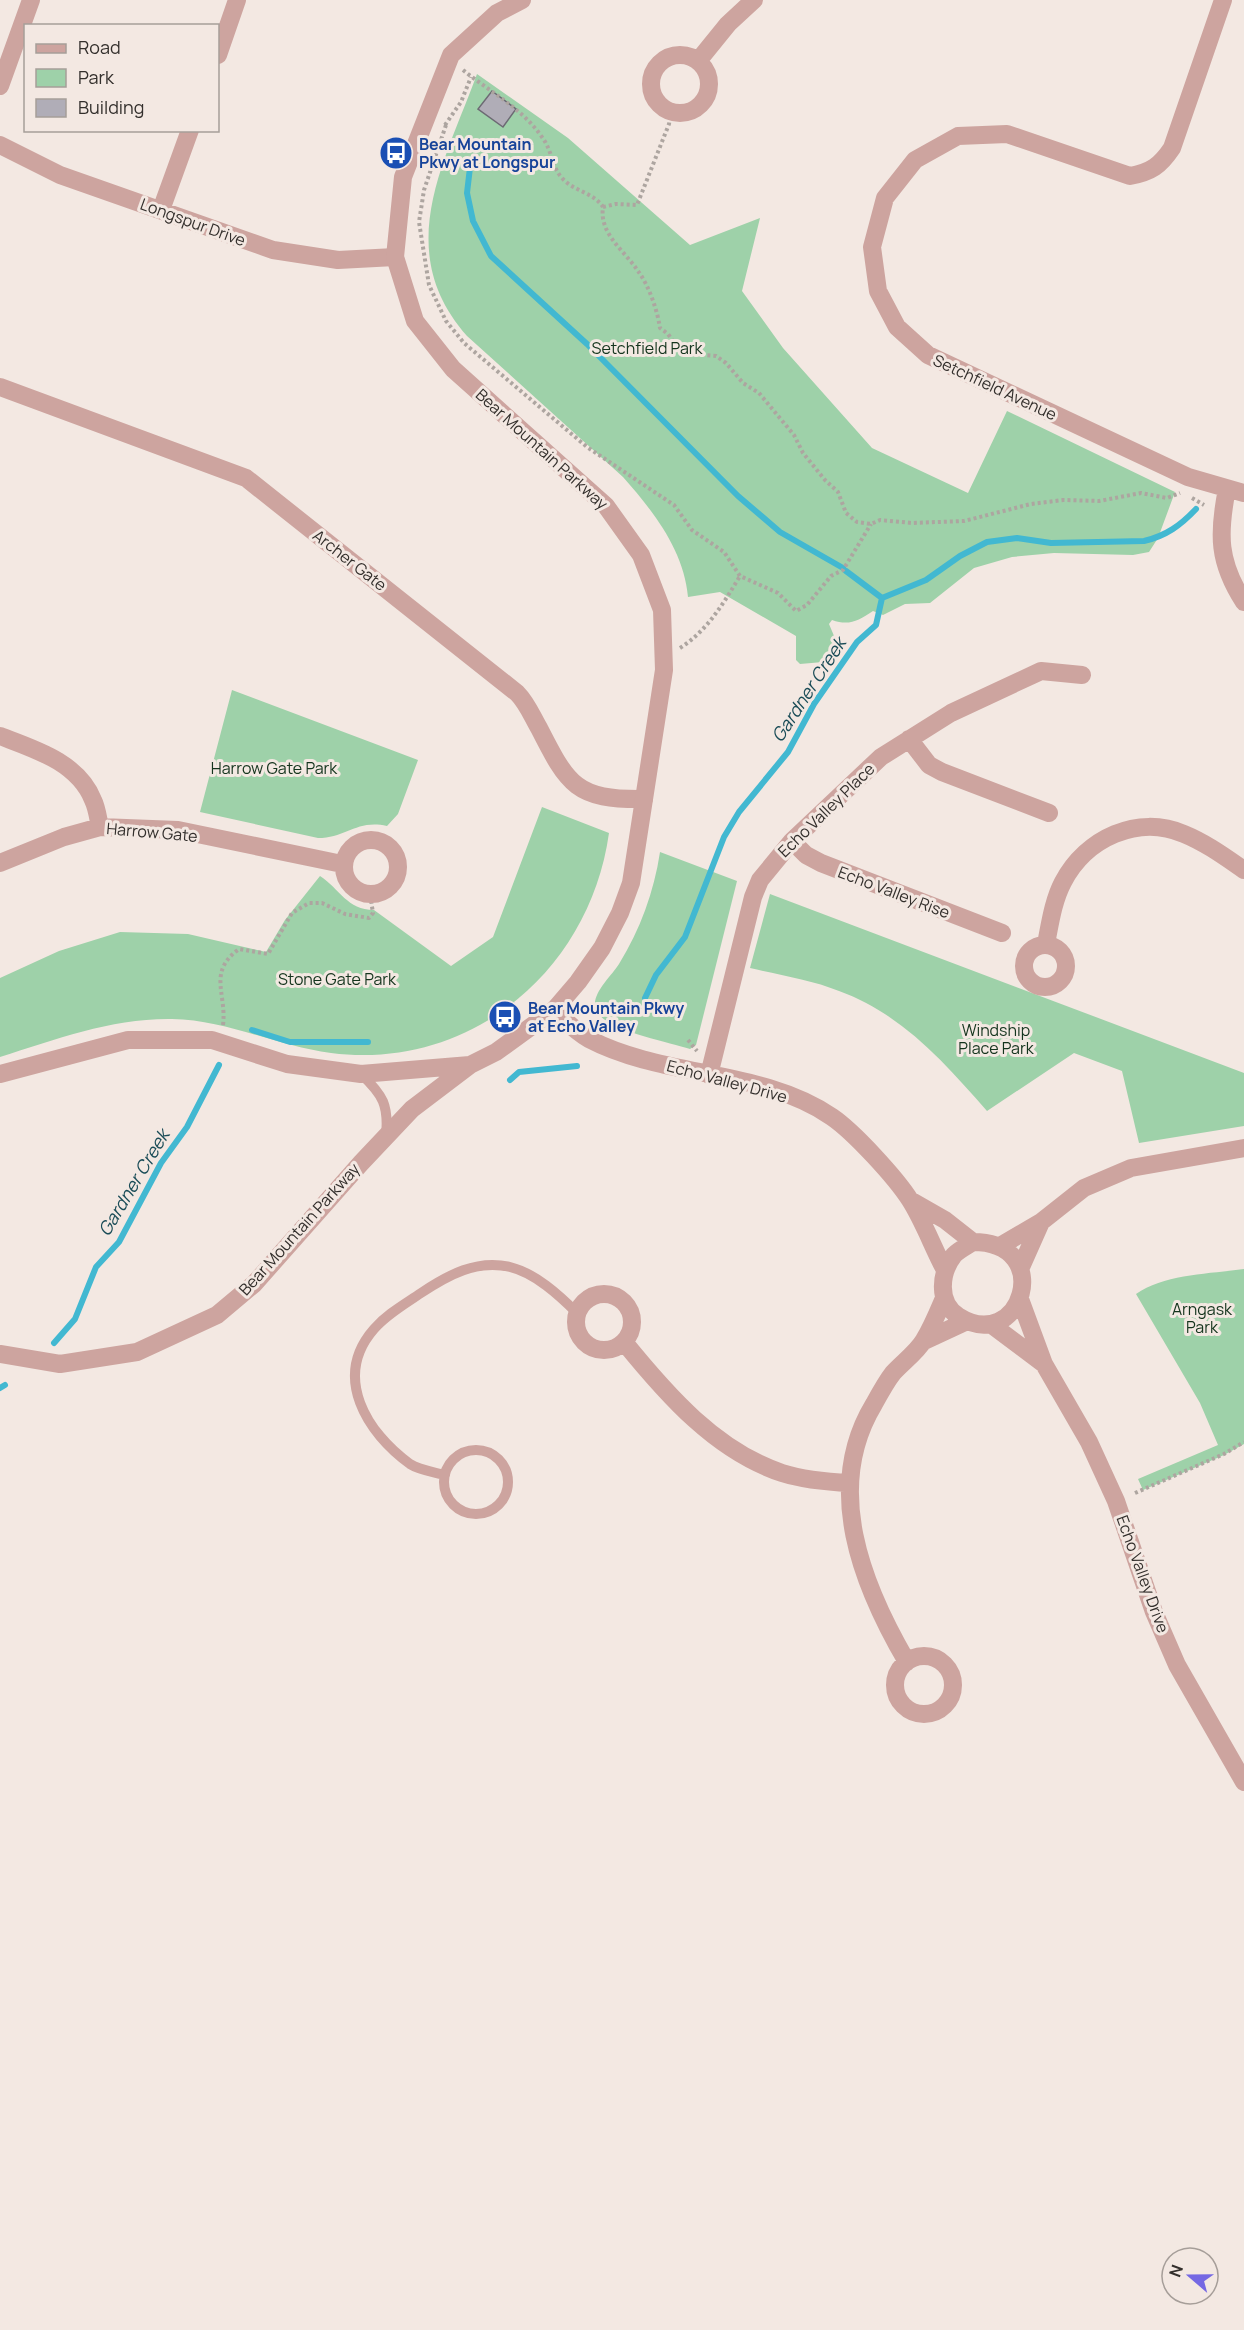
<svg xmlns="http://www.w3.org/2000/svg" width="1244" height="2330" font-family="Manrope,sans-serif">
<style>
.green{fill:#9ed1a9}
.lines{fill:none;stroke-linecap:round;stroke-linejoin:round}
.stream{stroke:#42b8d1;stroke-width:6}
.building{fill:#b0adb7;stroke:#6c6a73;stroke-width:1.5}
.path{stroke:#ada5a0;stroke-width:4;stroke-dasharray:3 3;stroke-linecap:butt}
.service{stroke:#cda49f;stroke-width:10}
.minor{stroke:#cda49f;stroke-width:18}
.tertiary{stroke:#cda49f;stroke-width:18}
.labels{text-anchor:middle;stroke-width:6;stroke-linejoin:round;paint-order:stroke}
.transit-label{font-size:16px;font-weight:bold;fill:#164399;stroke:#f3e8e2;text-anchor:start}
.street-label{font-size:16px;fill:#332f2c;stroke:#f3e8e2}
.park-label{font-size:16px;fill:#14341d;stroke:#f3e8e2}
.water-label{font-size:18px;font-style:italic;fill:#1a4c57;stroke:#f3e8e2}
</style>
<rect width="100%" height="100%" fill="#f3e8e2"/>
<path class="green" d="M477,74L568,138L690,245L760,218L742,291L783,348L872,448L968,493L1007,411L1175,492L1158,538L1149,552L1133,555L1054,553L1012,557L974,568L930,603L905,604L883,615L873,611C858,621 849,626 832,620L829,624L837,643L836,653L823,662L800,664L796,660V636L720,592L688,597C684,550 653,511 623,477L467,336C392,251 444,164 477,74Z
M232,690L418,760L398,814L387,826C357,819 346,838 318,838L200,812Z
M542,807L609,833C590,970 471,1071 331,1053C276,1046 228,1020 172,1019C112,1018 57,1039 0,1057V978L59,951L120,932L188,934L266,952L285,920L320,876C340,889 347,910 374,910L451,966L493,937Z
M660,852L737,881L696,1045L690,1049C669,1042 608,1031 597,1012C588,996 611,977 619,964C640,930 654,892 660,852Z
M770,894L1244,1073V1126L1139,1143L1122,1071L1074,1053L987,1111C944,1062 902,1014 839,991C812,980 779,975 750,968Z
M1244,1269V1444L1224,1455L1143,1490L1138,1479L1218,1445L1200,1403L1136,1294C1165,1274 1209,1274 1244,1269Z"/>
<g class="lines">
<path class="stream" d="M471,159L467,193L473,221L491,256L587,344L738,496L780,532L843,568
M846,571L882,598
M645,998L656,975L685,937L724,837L739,812L788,752L814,704L857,642L876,625L882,598L926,580L960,556L987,542L1017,538L1051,543L1144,541C1166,536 1181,525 1196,509
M252,1030L290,1042H368
M510,1080L519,1072L577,1066
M54,1343L75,1319L96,1267L119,1242L161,1163L187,1127L219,1065
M0,1388L5,1385"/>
</g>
<path class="building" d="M492,91L516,109L503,127L478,109Z"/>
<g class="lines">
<path class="path" d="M463,70C491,93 524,109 544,140C552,152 552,167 562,178C573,191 593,192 603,207C599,234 624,250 638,271C649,286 657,309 660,328L668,334L679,350L690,354L716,356L726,363L743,383L759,393L794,435L803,453L825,480L838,492L846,513L857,522L871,524L880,520L912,523L964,521L1031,504L1063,500L1099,501L1141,493L1167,498L1180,493
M445,125L461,102L471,77
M446,125L424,190L419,222L429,285L446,321L464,343L587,447L674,505L692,530L724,552L740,576L778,593L796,611L807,605L831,576L843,570L871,524
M603,207L616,204L637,205L669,124L671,112
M1192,498L1204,505
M680,648C707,631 723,604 740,576
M223,1025C227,994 207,972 239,949L268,954L292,913L309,903H322L345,914L369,918L373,913L370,894
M688,1040L697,1051
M1135,1493L1224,1454L1244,1442"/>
<path class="service" d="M361,1074C383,1095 389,1105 386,1136
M444 1482a32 32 0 1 1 64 0a32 32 0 1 1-64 0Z
M445,1475C434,1472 419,1470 410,1464C367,1433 332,1377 374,1329C387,1314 405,1304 421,1293C448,1275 477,1259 510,1267C535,1273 559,1295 577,1313"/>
<path class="minor" d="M1223,0L1172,148C1160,166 1151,172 1130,176L1007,134L958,136L915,160L885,198L872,247L878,291L897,327L928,355L1188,477L1244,493
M218,55L237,0
M651 84a29 29 0 1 1 58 0a29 29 0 1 1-58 0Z
M698,61L728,24L754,0
M0,86L31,0
M0,145L60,175L273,250L338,260L395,257
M161,210L190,130
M0,387L246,478L517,693C527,703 532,716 539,728C568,785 576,800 644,799
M1227,489C1218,534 1218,562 1244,602
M0,736C34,749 78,762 93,800C97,808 98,818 100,827
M909,739L929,765L942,772L1049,813
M344 867a27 27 0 1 1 54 0a27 27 0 1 1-54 0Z
M792,841L806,855L821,863L1002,933
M0,863L64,837L100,827L178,830L342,864
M1046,944C1050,924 1053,901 1063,882C1086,838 1138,814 1184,834C1206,843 1225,857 1244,870
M1024 966a21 21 0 1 1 42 0a21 21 0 1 1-42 0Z
M554,1010C565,1020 576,1032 589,1039C663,1078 763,1069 832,1117C854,1132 896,1178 910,1200C924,1222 933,1248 945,1270
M709,1075L753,897L760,880L792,841L881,757L951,713L1041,671L1082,675
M910,1200L945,1220L973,1242
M973,1242C1057,1242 1021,1356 958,1316C937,1302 940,1273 954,1255C959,1250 967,1246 973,1242Z
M1000,1246L1041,1222L1084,1188L1131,1168L1244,1148
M1021,1267L1041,1222
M576 1322a28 28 0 1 1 56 0a28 28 0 1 1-56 0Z
M1020,1299L1044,1364L1089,1442L1116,1501L1154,1612L1177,1665L1244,1782
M992,1325L1044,1364
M924,1341L967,1321
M624,1342C667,1395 716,1451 782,1473C804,1480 827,1482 850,1483
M895 1685a29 29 0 1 1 58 0a29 29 0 1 1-58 0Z
M907,1662C862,1585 823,1488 874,1404C880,1393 886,1382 893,1373C903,1362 917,1352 924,1340C932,1327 938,1312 944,1298"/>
<path class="tertiary" d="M0,1074L128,1040H212L287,1064L361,1074L470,1065
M0,1354L60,1364L137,1352L217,1315L254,1284L361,1163L412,1109L470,1065L496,1052L554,1010L578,982L602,948L620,913L631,883L664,670L662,610L641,555L606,506L453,369L415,321L395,257L403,177L451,55L497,13L522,0"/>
</g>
<defs>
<g id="bus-disc" transform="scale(1.725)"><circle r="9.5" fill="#1a4fb4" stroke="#f3e8e2"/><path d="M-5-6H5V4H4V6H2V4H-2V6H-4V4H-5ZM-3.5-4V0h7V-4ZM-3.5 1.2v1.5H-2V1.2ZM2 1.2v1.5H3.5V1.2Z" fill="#fff"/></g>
</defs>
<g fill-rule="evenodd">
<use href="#bus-disc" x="396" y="153"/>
<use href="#bus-disc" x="505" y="1017"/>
</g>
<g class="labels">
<g class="transit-label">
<text x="419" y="150">Bear Mountain<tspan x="419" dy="18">Pkwy at Longspur</tspan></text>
<text x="528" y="1014">Bear Mountain Pkwy<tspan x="528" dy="18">at Echo Valley</tspan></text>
</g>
<g class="street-label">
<text transform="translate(193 222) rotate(20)" y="6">Longspur Drive</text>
<text transform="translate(995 387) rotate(25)" y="6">Setchfield Avenue</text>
<text transform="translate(542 449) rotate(42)" y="6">Bear Mountain Parkway</text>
<text transform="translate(350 560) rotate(38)" y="6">Archer Gate</text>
<text transform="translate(826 810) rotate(-44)" y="6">Echo Valley Place</text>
<text transform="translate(152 832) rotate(5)" y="6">Harrow Gate</text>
<text transform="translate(894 892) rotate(21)" y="6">Echo Valley Rise</text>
<text transform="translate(727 1081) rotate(15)" y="6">Echo Valley Drive</text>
<text transform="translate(299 1229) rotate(-48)" y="6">Bear Mountain Parkway</text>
<text transform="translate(1143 1574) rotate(70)" y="6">Echo Valley Drive</text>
</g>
<g class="park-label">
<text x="647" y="354">Setchfield Park</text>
<text x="274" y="774">Harrow Gate Park</text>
<text x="337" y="985">Stone Gate Park</text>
<text x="996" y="1036">Windship<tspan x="996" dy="18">Place Park</tspan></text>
<text x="1202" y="1315">Arngask<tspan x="1202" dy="18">Park</tspan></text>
</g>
<g class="water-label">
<text transform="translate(809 690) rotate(-57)" y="6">Gardner Creek</text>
<text transform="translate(134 1183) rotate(-59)" y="6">Gardner Creek</text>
</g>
</g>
<rect x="24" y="24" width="195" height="108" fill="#f3e8e2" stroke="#a69e99" stroke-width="1.5"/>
<rect x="36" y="44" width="30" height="9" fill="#cda49f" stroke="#a69e99" stroke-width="1.5"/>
<text x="78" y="54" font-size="18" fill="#332f2c">Road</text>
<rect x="36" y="69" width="30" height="18" fill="#9ed1a9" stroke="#a69e99" stroke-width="1.5"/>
<text x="78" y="84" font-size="18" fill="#332f2c">Park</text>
<rect x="36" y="99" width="30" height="18" fill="#b0adb7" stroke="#a69e99" stroke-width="1.5"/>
<text x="78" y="114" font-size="18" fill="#332f2c">Building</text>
<g transform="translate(1190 2276) rotate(290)"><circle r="28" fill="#f3e8e2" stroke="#a69e99" stroke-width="1.5"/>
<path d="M0-4.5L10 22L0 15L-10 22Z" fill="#7568e3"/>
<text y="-9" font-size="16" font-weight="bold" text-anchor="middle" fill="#332f2c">N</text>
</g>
</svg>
